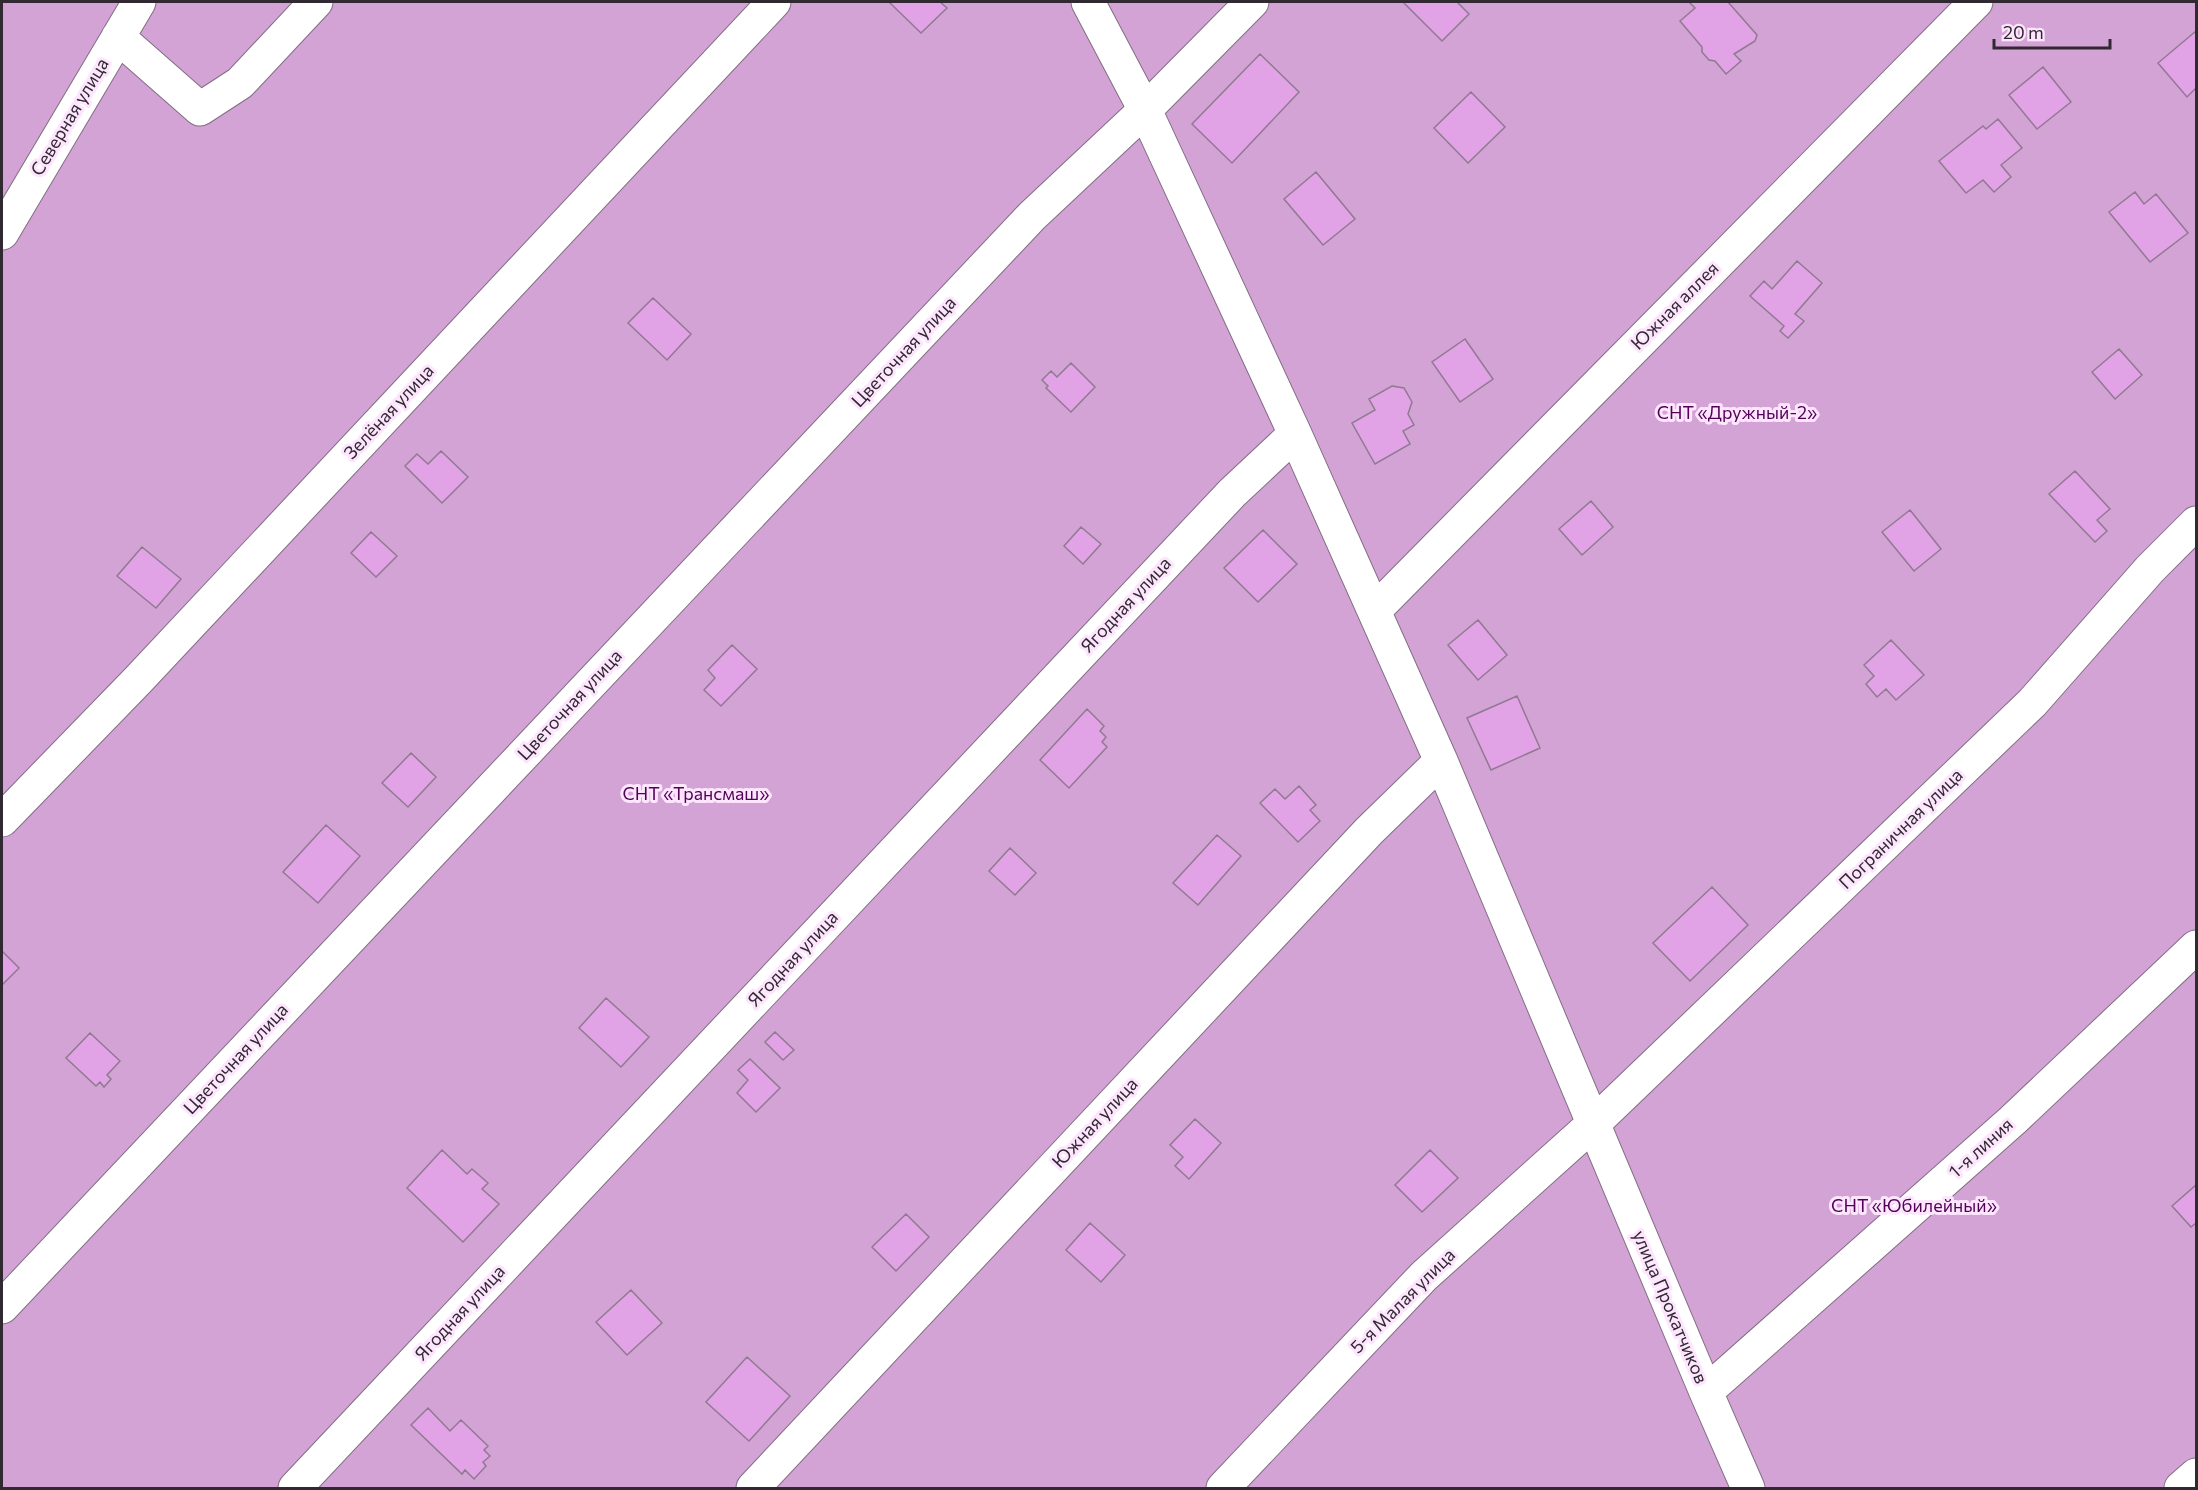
<svg xmlns="http://www.w3.org/2000/svg" width="2198" height="1490" font-family="Commissioner,sans-serif">
<style>
.green{fill:#d3a3d5}
.building{fill:#e2a2e6;stroke:#8f7a90;stroke-width:1.5}
.lines{fill:none;stroke-linecap:round;stroke-linejoin:round}
.minor-casing{stroke:#826e83;stroke-width:35}
.minor{stroke:#fff;stroke-width:33}
.labels{text-anchor:middle;stroke-width:6;stroke-linejoin:round;paint-order:stroke}
.street-label{font-size:18px;fill:#312932;stroke:#fde6fd}
.park-label{font-size:18px;fill:#520058;stroke:#fde6fd}
</style>
<rect width="100%" height="100%" fill="#efd9f0"/>
<path class="green" d="M2,2H2196V1488H2Z"/>
<path class="building" d="M889,2H940L947,8L921,33Z
M1405,2H1457L1469,14L1442,41L1404,3Z
M1689,2H1728L1757,35L1755,41L1734,54L1741,61L1726,74L1715,61L1709,60L1702,52V47L1680,21L1695,8Z
M2196,31V88L2187,97L2158,63Z
M1260,54L1299,92L1232,163L1192,124Z
M2043,67L2071,102L2037,129L2009,95Z
M1471,92L1505,127L1468,163L1434,128Z
M1998,119L2022,148L2001,165L2011,177L1994,192L1983,180L1966,193L1939,161L1983,126L1986,129Z
M1316,172L1355,219L1323,245L1284,199Z
M2135,192L2144,204L2156,194L2188,233L2150,262L2109,212Z
M1797,261L1822,283L1795,314L1804,321L1788,338L1780,331L1784,326L1750,296L1764,281L1772,289Z
M653,298L691,334L667,360L628,323Z
M1465,339L1493,379L1460,402L1432,362Z
M2119,349L2142,375L2115,399L2092,372Z
M1071,363L1095,387L1071,412L1046,388L1048,386L1042,380L1051,371L1057,377Z
M1392,386L1404,388L1412,402L1408,414L1414,425L1403,431L1410,444L1375,464L1352,423L1375,410L1369,399Z
M441,451L468,477L442,503L405,466L417,454L428,464Z
M2075,471L2110,509L2097,520L2107,531L2095,542L2049,494Z
M1591,501L1613,527L1582,555L1559,529Z
M1910,510L1941,549L1914,571L1882,532Z
M1081,527L1101,544L1083,564L1064,546Z
M1263,530L1297,564L1258,602L1224,568Z
M371,532L397,556L376,577L351,553Z
M142,547L181,579L156,608L117,576Z
M1478,620L1507,655L1478,680L1448,645Z
M1891,640L1924,675L1896,700L1886,689L1877,697L1866,684L1874,676L1864,665Z
M732,645L757,669L721,706L704,690L715,678L708,670Z
M1517,696L1540,748L1491,770L1467,718Z
M1087,709L1104,726L1100,731L1106,737L1102,742L1107,747L1069,788L1040,760Z
M411,753L436,777L408,807L382,783Z
M1299,786L1316,805L1310,810L1320,821L1298,842L1260,803L1275,789L1285,799Z
M326,825L360,856L318,903L283,872Z
M1217,835L1241,856L1198,905L1173,883Z
M1010,848L1036,873L1015,895L989,871Z
M1712,887L1748,925L1690,981L1653,943Z
M2,951L19,968L2,985Z
M606,998L649,1037L621,1067L579,1028Z
M775,1032L794,1050L783,1060L765,1042Z
M90,1033L120,1061L107,1075L111,1079L104,1087L100,1082L96,1086L66,1058Z
M750,1059L780,1088L756,1112L737,1093L748,1080L738,1070Z
M1195,1119L1221,1143L1189,1179L1175,1166L1183,1157L1170,1145Z
M442,1150L467,1174L472,1169L488,1183L482,1189L499,1204L463,1242L407,1188Z
M1430,1150L1458,1178L1422,1212L1395,1185Z
M2196,1185V1223L2191,1227L2172,1206Z
M906,1214L929,1237L896,1271L872,1247Z
M1090,1223L1125,1255L1101,1282L1066,1250Z
M631,1290L662,1323L627,1355L596,1322Z
M747,1357L790,1396L749,1441L706,1402Z
M428,1408L450,1431L461,1420L488,1446L484,1450L490,1456L483,1462L486,1466L474,1479L465,1470L462,1474L411,1425Z"/>
<g class="lines">
<g class="minor-casing">
<path id="minor" d="M1088,2L1145,110L1295,434L1441,761L1706,1392L1748,1488
M118,37L200,109L240,83L316,2
M2,233L139,2
M1374,611L1976,2
M2,820L138,680L774,2
M2,1307L1032,216L1145,110L1252,2
M1706,1392L2013,1120L2196,947
M295,1488L1232,493L1295,434
M753,1488L1369,831L1441,761
M1223,1488L1424,1276L1593,1124L2032,703L2150,569L2196,523
M2181,1488L2196,1475"/>
</g>
<use href="#minor" class="minor"/>
</g>
<g class="labels">
<g class="street-label">
<text transform="translate(70 117) rotate(-59)" y="6">Северная улица</text>
<text transform="translate(1675 306) rotate(-45)" y="6">Южная аллея</text>
<text transform="translate(904 352) rotate(-47)" y="6">Цветочная улица</text>
<text transform="translate(389 412) rotate(-47)" y="6">Зелёная улица</text>
<text transform="translate(1126 605) rotate(-47)" y="6">Ягодная улица</text>
<text transform="translate(570 705) rotate(-47)" y="6">Цветочная улица</text>
<text transform="translate(1901 829) rotate(-44)" y="6">Пограничная улица</text>
<text transform="translate(793 959) rotate(-47)" y="6">Ягодная улица</text>
<text transform="translate(236 1059) rotate(-47)" y="6">Цветочная улица</text>
<text transform="translate(1095 1123) rotate(-47)" y="6">Южная улица</text>
<text transform="translate(1981 1148) rotate(-42)" y="6">1-я линия</text>
<text transform="translate(1403 1301) rotate(-45)" y="6">5-я Малая улица</text>
<text transform="translate(1670 1307) rotate(67)" y="6">улица Прокатчиков</text>
<text transform="translate(460 1313) rotate(-47)" y="6">Ягодная улица</text>
</g>
<g class="park-label">
<text x="1737" y="419">СНТ «Дружный-2»</text>
<text x="696" y="800">СНТ «Трансмаш»</text>
<text x="1914" y="1212">СНТ «Юбилейный»</text>
</g>
</g>
<rect width="2198" height="1490" fill="none" stroke="#312932" stroke-width="6"/>
<path d="M1994 39v9h116v-9" fill="none" stroke="#312932" stroke-width="3"/>
<text x="2003" y="39" font-size="18" fill="#312932" stroke="#fde6fd" stroke-width="4.5" paint-order="stroke">20 m</text>
</svg>
